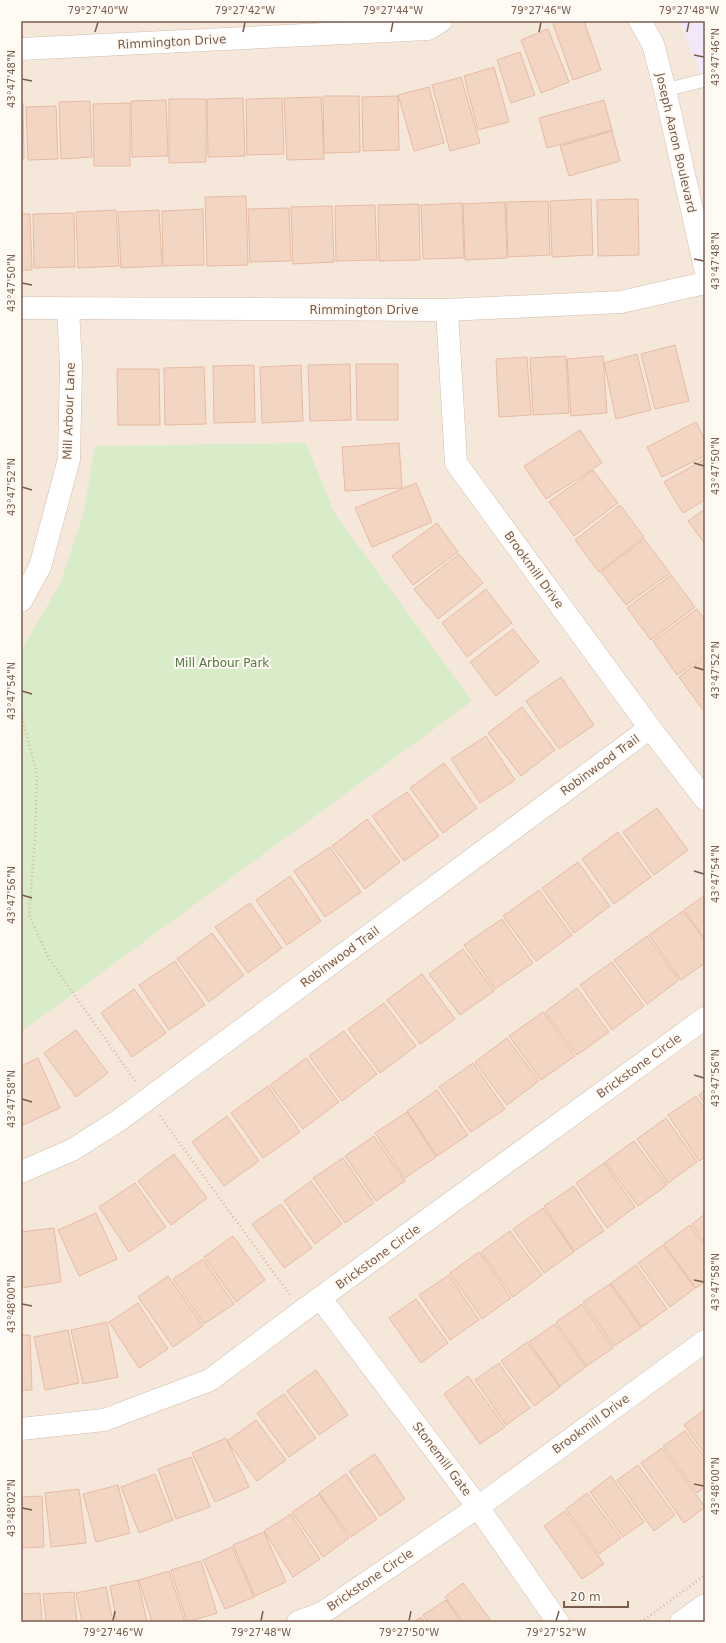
<svg xmlns="http://www.w3.org/2000/svg" width="726" height="1643" font-family="'DejaVu Sans',sans-serif">
<style>
.residential{fill:#f5e8da}
.education{fill:#f3e8fa}
.park{fill:#d8ecc9}
.building{fill:#f3d5c3;stroke:#e6bba3}
.lines{fill:none;stroke-linecap:round;stroke-linejoin:round}
.lane-casing{stroke:#d1beb0;stroke-width:14}
.street-casing{stroke:#d1beb0;stroke-width:23}
.secondary-casing{stroke:#d6c0b0;stroke-width:23}
.path{stroke:#d9b8a5;stroke-width:2.5;stroke-dasharray:1 3;stroke-linecap:butt}
.lane{stroke:#fff;stroke-width:13}
.street{stroke:#fff;stroke-width:22}
.secondary{stroke:#fff;stroke-width:22}
.ticks{fill:none;stroke:#7a5c4d;stroke-width:1.5}
.labels{text-anchor:middle;stroke-width:4;stroke-linejoin:round;paint-order:stroke}
.street-label{font-size:12px;fill:#7a5c4d;stroke:#fffaf3}
.park-label{font-size:12px;fill:#537a41;stroke:#fffaf3}
.neatline{fill:none;stroke:#7a5c4d;stroke-width:1.5}
.ticks-label{font-size:10px;text-anchor:middle;fill:#7a5c4d}
</style>
<rect width="100%" height="100%" fill="#fdf6ec"/>
<path class="residential" d="M21,21H705V1622H21Z"/>
<path class="education" d="M679,21H705V88L700,71Z"/>
<path class="park" d="M306,443L335,514L472,701L21,1032V650L60,584L84,511L95,446Z"/>
<path class="building" d="M552,21H584L601,70L573,80Z
M548,29L569,82L541,93L521,40Z
M520,52L535,95L511,103L497,60Z
M494,67L509,122L478,130L464,76Z
M461,77L480,143L450,151L432,85Z
M429,87L444,143L414,151L398,95Z
M323,96H359L360,152L324,153Z
M398,96L399,150L363,151L362,97Z
M321,97L324,159L287,160L284,98Z
M243,98L245,156L208,157L207,99Z
M282,98L284,154L247,155L246,99Z
M169,99H206V162L169,163Z
M166,100L168,156L132,157L131,101Z
M604,100L612,130L547,148L539,118Z
M90,101L92,157L61,159L59,102Z
M23,103L24,159H21V104Z
M130,103V166H94L93,104Z
M56,106L58,159L28,160L26,107Z
M612,131L620,161L569,176L560,146Z
M246,196L248,265L207,266L205,197Z
M591,199L593,255L552,257L550,201Z
M638,199L639,255L598,256L597,200Z
M548,201L550,255L508,257L506,202Z
M505,202L507,258L465,260L463,204Z
M462,203L464,258L423,259L421,205Z
M419,204L420,260L379,261L378,205Z
M375,205L377,260L336,261L335,206Z
M332,206L334,262L293,264L291,207Z
M289,208L291,261L250,262L248,209Z
M203,209L204,265L163,266L162,211Z
M116,210L119,266L78,268L76,212Z
M159,210L162,266L121,268L118,212Z
M74,213L75,267L34,268L33,214Z
M21,214H30L32,270H21Z
M675,345L689,401L655,409L641,354Z
M637,354L651,410L616,419L604,363Z
M566,356L569,413L533,415L530,358Z
M603,356L607,413L571,416L567,359Z
M527,357L531,415L499,417L496,359Z
M350,364L351,420L310,421L308,365Z
M356,364H398V420H357Z
M254,365L255,422L214,423L213,366Z
M301,365L303,421L262,423L260,367Z
M204,367L206,424L165,425L164,368Z
M117,369H159L160,425H118Z
M696,422L705,440V456L662,477L647,447Z
M580,430L602,463L546,499L524,466Z
M399,443L402,488L345,491L342,447Z
M705,459V500L683,513L664,482Z
M593,470L618,503L574,536L549,502Z
M416,483L432,522L372,547L355,508Z
M620,505L644,537L599,572L575,540Z
M705,509V544L688,521Z
M437,523L458,552L413,585L392,556Z
M644,539L670,573L626,605L601,572Z
M459,554L483,583L438,619L414,589Z
M671,575L695,607L651,640L627,608Z
M486,589L512,623L467,657L442,623Z
M697,609L705,620V655L677,675L653,641Z
M513,629L539,662L496,696L470,662Z
M705,657V708L703,710L679,677Z
M561,677L594,725L559,749L526,701Z
M522,707L555,750L521,776L488,733Z
M486,736L515,780L480,803L451,759Z
M444,763L477,808L443,833L410,788Z
M407,792L439,836L404,861L372,816Z
M657,808L688,850L654,875L623,832Z
M367,819L400,862L365,889L332,846Z
M618,832L651,877L614,904L582,859Z
M330,847L361,892L325,917L294,871Z
M578,862L610,906L574,933L542,888Z
M290,876L321,921L287,945L256,900Z
M539,890L572,935L536,961L503,916Z
M705,895V939L684,910Z
M250,903L282,948L248,973L215,927Z
M683,911L705,941V963L681,980L649,935Z
M502,919L533,963L495,989L464,945Z
M212,933L244,975L209,1002L177,959Z
M647,936L679,980L647,1004L614,960Z
M463,949L494,991L460,1015L429,974Z
M175,961L205,1005L169,1030L139,985Z
M612,962L644,1006L612,1030L580,985Z
M422,974L455,1019L420,1044L387,1000Z
M577,988L609,1032L577,1055L545,1012Z
M134,989L166,1033L132,1057L101,1013Z
M384,1003L416,1046L380,1073L348,1029Z
M543,1012L575,1056L541,1080L509,1036Z
M76,1030L108,1073L76,1097L44,1053Z
M344,1031L377,1074L342,1101L309,1056Z
M507,1038L539,1081L507,1105L475,1062Z
M38,1058L60,1108L21,1126V1066Z
M306,1058L339,1102L303,1129L270,1085Z
M473,1063L505,1109L471,1132L439,1087Z
M268,1086L300,1132L263,1158L231,1113Z
M437,1090L468,1135L437,1156L407,1111Z
M705,1090V1104L699,1095Z
M696,1096L705,1109V1157L699,1161L668,1115Z
M407,1112L436,1157L405,1178L375,1133Z
M227,1116L259,1161L224,1186L192,1142Z
M666,1118L697,1162L668,1183L637,1139Z
M374,1136L405,1181L376,1201L345,1156Z
M634,1141L667,1185L638,1206L605,1162Z
M174,1154L207,1198L171,1225L138,1181Z
M343,1158L374,1203L345,1223L313,1178Z
M604,1163L635,1207L607,1228L576,1183Z
M311,1181L342,1224L315,1244L284,1201Z
M135,1183L166,1227L129,1252L99,1207Z
M574,1186L604,1231L574,1251L544,1206Z
M281,1204L312,1248L284,1268L252,1224Z
M543,1208L574,1252L544,1273L513,1229Z
M96,1213L117,1259L79,1276L58,1230Z
M705,1214V1243L692,1224Z
M690,1225L705,1246V1282L696,1288L664,1244Z
M54,1228L61,1282L21,1288V1232Z
M510,1231L542,1275L513,1297L481,1252Z
M233,1236L265,1280L236,1302L204,1257Z
M663,1245L695,1288L670,1307L638,1263Z
M479,1252L511,1298L482,1319L450,1273Z
M203,1259L234,1304L204,1324L173,1279Z
M636,1265L667,1309L642,1327L611,1283Z
M449,1275L479,1320L450,1340L419,1295Z
M168,1276L203,1326L173,1347L138,1297Z
M610,1284L641,1328L614,1346L583,1302Z
M416,1299L448,1343L421,1363L389,1318Z
M138,1303L168,1349L139,1368L109,1322Z
M582,1304L613,1348L587,1366L556,1322Z
M107,1322L118,1377L83,1384L71,1330Z
M555,1324L586,1367L560,1386L529,1342Z
M68,1330L79,1383L45,1390L34,1337Z
M21,1335H30L32,1390H21Z
M527,1342L560,1387L534,1406L501,1361Z
M499,1363L530,1408L506,1425L475,1380Z
M316,1370L348,1415L319,1435L287,1391Z
M468,1376L505,1427L480,1444L444,1394Z
M284,1394L316,1438L289,1457L257,1413Z
M704,1410L705,1411V1454L684,1425Z
M256,1420L286,1460L257,1481L227,1441Z
M685,1431L705,1458V1487L697,1493L663,1446Z
M226,1438L249,1487L215,1502L192,1453Z
M662,1448L705,1507L684,1523L641,1463Z
M375,1454L405,1499L380,1516L349,1471Z
M191,1457L210,1507L176,1519L158,1469Z
M638,1465L675,1515L654,1531L617,1480Z
M155,1474L173,1520L139,1533L121,1487Z
M346,1474L377,1519L351,1537L319,1493Z
M611,1476L644,1522L623,1537L590,1492Z
M118,1485L130,1533L96,1542L83,1494Z
M79,1489L86,1543L51,1547L45,1493Z
M587,1493L621,1538L599,1554L566,1509Z
M319,1494L349,1538L323,1557L292,1512Z
M42,1496L44,1547L21,1548V1497Z
M565,1511L604,1564L582,1579L544,1526Z
M291,1514L320,1559L293,1577L264,1531Z
M264,1532L286,1582L255,1596L233,1545Z
M232,1547L254,1597L225,1609L203,1560Z
M201,1561L217,1613L187,1622L171,1570Z
M169,1571L185,1622H152L139,1580Z
M138,1580L147,1622H117L110,1586Z
M463,1583L492,1622H463L445,1597Z
M106,1587L113,1622H82L76,1593Z
M74,1592L77,1622H46L43,1594Z
M40,1593L42,1622H21V1594Z
M446,1600L461,1622H428L423,1615Z
M421,1617L425,1622H413Z"/>
<g class="lines">
<g class="lane-casing">
<path id="lane" d="M665,90L705,80"/>
</g>
<g class="street-casing">
<path id="street" d="M21,49L428,29L441,21
M21,308L447,310L621,302L705,283
M447,310L456,463L650,728L705,799
M21,601L40,567L69,459L71,366L68,309
M21,1172L72,1150L118,1121L650,728
M321,1299L478,1507L558,1622
M21,1429L104,1420L210,1380L302,1311L705,1018
M298,1622L322,1613L478,1507L705,1341"/>
</g>
<g class="secondary-casing">
<path id="secondary" d="M640,21L653,44L665,90L705,268
M681,1622L705,1605"/>
</g>
<path class="path" d="M21,714L37,774L35,839L29,915L49,959L135,1081
M160,1116L290,1295
M641,1622L705,1575"/>
<use href="#lane" class="lane"/>
<use href="#street" class="street"/>
<use href="#secondary" class="secondary"/>
</g>
<path class="ticks" d="M95,32L98,22M243,32L245,22M391,32L393,22M539,32L541,22M687,32L689,22M694,55L704,57M22,79L32,81M694,259L704,261M22,283L32,285M694,463L704,466M22,487L32,490M694,667L704,670M22,691L32,694M694,871L704,874M22,895L32,898M694,1075L704,1078M22,1099L32,1102M694,1280L704,1282M22,1304L32,1306M694,1484L704,1486M22,1508L32,1510M113,1621L115,1611M261,1621L263,1611M409,1621L411,1611M556,1621L559,1611"/>
<g class="labels">
<g class="street-label">
<text transform="translate(172 42) rotate(-3)" y="4">Rimmington Drive</text>
<text transform="translate(676 143) rotate(77)" y="4">Joseph Aaron Boulevard</text>
<text x="364" y="314">Rimmington Drive</text>
<text transform="translate(69 411) rotate(-88)" y="4">Mill Arbour Lane</text>
<text transform="translate(534 570) rotate(54)" y="4">Brookmill Drive</text>
<text transform="translate(600 765) rotate(-36)" y="4">Robinwood Trail</text>
<text transform="translate(340 957) rotate(-36)" y="4">Robinwood Trail</text>
<text transform="translate(639 1066) rotate(-36)" y="4">Brickstone Circle</text>
<text transform="translate(378 1257) rotate(-36)" y="4">Brickstone Circle</text>
<text transform="translate(591 1424) rotate(-36)" y="4">Brookmill Drive</text>
<text transform="translate(442 1459) rotate(53)" y="4">Stonemill Gate</text>
<text transform="translate(370 1580) rotate(-34)" y="4">Brickstone Circle</text>
</g>
<g class="park-label">
<text x="222" y="667">Mill Arbour Park</text>
</g>
</g>
<rect width="726" height="1643" fill="none" stroke="#fffaf3" stroke-width="44"/>
<path d="M564 1601v6h64v-6" fill="none" stroke="#7a5c4d" stroke-width="2"/>
<text x="570" y="1601" font-size="12" fill="#7a5c4d" stroke="#fffaf3" stroke-width="3" paint-order="stroke">20 m</text>
<rect x="22" y="22" width="682" height="1599" class="neatline"/>
<g class="ticks-label">
<text x="98" y="14">79°27'40"W</text>
<text x="245" y="14">79°27'42"W</text>
<text x="393" y="14">79°27'44"W</text>
<text x="541" y="14">79°27'46"W</text>
<text x="689" y="14">79°27'48"W</text>
<text transform="translate(715 57) rotate(-90)" y="4">43°47'46"N</text>
<text transform="translate(11 79) rotate(-90)" y="4">43°47'48"N</text>
<text transform="translate(715 261) rotate(-90)" y="4">43°47'48"N</text>
<text transform="translate(11 283) rotate(-90)" y="4">43°47'50"N</text>
<text transform="translate(715 466) rotate(-90)" y="4">43°47'50"N</text>
<text transform="translate(11 487) rotate(-90)" y="4">43°47'52"N</text>
<text transform="translate(715 670) rotate(-90)" y="4">43°47'52"N</text>
<text transform="translate(11 691) rotate(-90)" y="4">43°47'54"N</text>
<text transform="translate(715 874) rotate(-90)" y="4">43°47'54"N</text>
<text transform="translate(11 895) rotate(-90)" y="4">43°47'56"N</text>
<text transform="translate(715 1078) rotate(-90)" y="4">43°47'56"N</text>
<text transform="translate(11 1099) rotate(-90)" y="4">43°47'58"N</text>
<text transform="translate(715 1282) rotate(-90)" y="4">43°47'58"N</text>
<text transform="translate(11 1304) rotate(-90)" y="4">43°48'00"N</text>
<text transform="translate(715 1486) rotate(-90)" y="4">43°48'00"N</text>
<text transform="translate(11 1508) rotate(-90)" y="4">43°48'02"N</text>
<text x="113" y="1636">79°27'46"W</text>
<text x="261" y="1636">79°27'48"W</text>
<text x="409" y="1636">79°27'50"W</text>
<text x="556" y="1636">79°27'52"W</text>
</g>
</svg>
